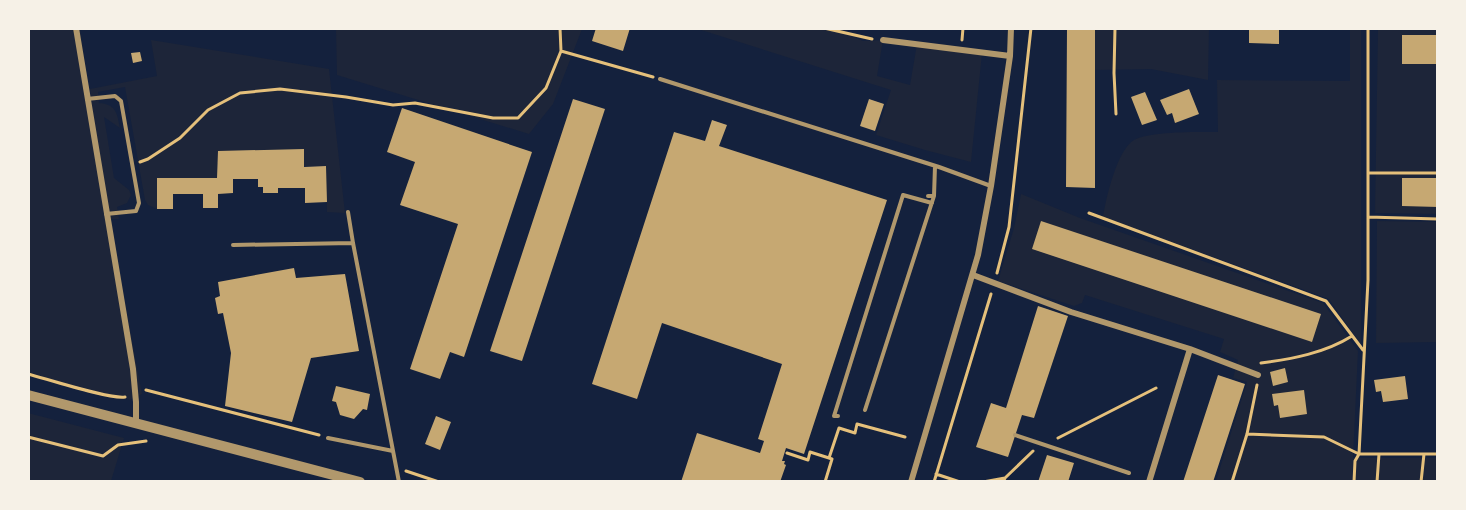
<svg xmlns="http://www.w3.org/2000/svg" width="1466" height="510" font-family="'Open Sans',sans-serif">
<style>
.green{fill:#1d2539}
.building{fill:#c6a872}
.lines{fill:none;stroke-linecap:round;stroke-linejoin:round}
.path{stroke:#e5c07b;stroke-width:3}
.service{stroke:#b1986c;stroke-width:4}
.minor{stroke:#b1986c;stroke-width:6}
.tertiary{stroke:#b1986c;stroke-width:10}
</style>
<rect width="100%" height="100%" fill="#14213d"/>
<path class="green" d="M28,29H80L98,153L90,89L157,76L151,40L329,69L345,213L327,212L326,166L278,167L277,162L217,163V178H157V209L148,205L145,200L125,87L98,92L99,103C116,104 117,113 120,128L104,117L114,178L129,190L131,195L127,203L117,207L119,219H109L142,394L130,400L29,374Z
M336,29H582L553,104L529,134L337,75Z
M698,29H835L863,41L883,40L877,76L910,85L917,44L982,53L971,162L925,150L876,135L891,90Z
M1095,29H1209L1208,80L1151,69L1095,70Z
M1350,29H1361V345L1329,299L1103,217C1106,198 1117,150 1134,140C1150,131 1198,132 1218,132L1217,80L1350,81Z
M1378,29H1437V214L1375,213Z
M1021,194L1080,218L1323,303L1358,351L1353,458H1437V481H1216L1247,382L1233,378L1238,360L1220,352L1224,339L1085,295L1082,303L1074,306L998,281L1014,228Z
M1377,221L1437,222V342L1376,343Z
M28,413L124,438L111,481H29Z"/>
<path class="building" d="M596,28H630L623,51L592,41Z
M1067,28H1095V188L1066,187Z
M1249,28H1279V44L1249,43Z
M1402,35H1438V64H1402Z
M140,52L142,61L133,63L131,53Z
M1189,89L1199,114L1175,123L1172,113L1167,115L1160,100Z
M1145,92L1157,120L1142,125L1131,97Z
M573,99L605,109L522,361L490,351Z
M869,99L884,104L875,131L860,126Z
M402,108L532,152L464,357L450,352L440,379L410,369L458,224L400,205L415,162L387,152Z
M712,120L727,125L719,146L887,200L804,454L786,448L782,461H785L784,464L786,465L780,482H681L697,433L760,453L764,441L758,439L782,364L662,323L637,399L592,384L674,132L705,141Z
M304,149V167L326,166L327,202L305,203V188H278V193H263V187H258V179H233V193L218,194V208H203V194H173V209H157V178H217L218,151Z
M1402,178H1438V207L1402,206Z
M1041,221L1321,314L1312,342L1032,249Z
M294,268L296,278L345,274L359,351L311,358L292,422L225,406L231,353L223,313L218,314L215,298L220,296L218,282Z
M1038,306L1068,316L1034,418L1022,415L1008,457L976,447L991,403L1006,408Z
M1285,368L1288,382L1273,386L1270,372Z
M1218,375L1245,384L1213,482H1183Z
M1405,376L1408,399L1383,402L1381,391L1376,392L1374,380Z
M336,386L370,394L367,410L363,409L354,419L340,415L336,402L332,401Z
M1304,390L1307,414L1280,418L1278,405L1274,406L1272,394Z
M436,416L451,422L440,450L425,444Z
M1047,455L1074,463L1068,482H1038Z"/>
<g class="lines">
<path class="path" d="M560,28L561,51L653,77
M824,28L872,39
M1115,28L1114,73L1116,114
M1368,28V280L1359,454H1438
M962,40L963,28
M140,162L148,159L180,138L208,110L240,93L280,89L346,97L393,105L415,103L493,118H518L546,88L561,51
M1368,173H1438
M1089,213L1326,301L1363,350
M1368,217L1438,219
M997,273L1009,227L1031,28
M1261,363C1292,359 1325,353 1352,336
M28,374C47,379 112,400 125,397
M146,390L319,435
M1247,434L1324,437L1359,454L1355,461L1354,482
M28,437L103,456L118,445L146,441
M1058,438L1156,388
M787,453L808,460L810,452L829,458L839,428L855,433L857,424L905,437
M406,471L439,482
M936,474L960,482
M825,482L832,459L829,458
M934,482L991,294
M983,482L1005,478
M1003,482L1005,478L1033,451
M1232,482L1247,434L1257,385
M1377,482L1379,454
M1421,482L1424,454"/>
<path class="service" d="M660,79L939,167L991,186
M87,99L115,96L121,101L139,203L136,211L106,214
M928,196H934
M348,212L353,243L399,482
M233,245L353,243
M865,410L934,196L935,166
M838,416H834L903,195L932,203
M1015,435L1129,473
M328,438L393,451"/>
<path class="minor" d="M76,28L133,369L136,402V423
M883,40L1010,56
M973,275L1071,312L1190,349L1258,375
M911,482L978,255L991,186L1010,56L1011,28
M1149,482L1190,349"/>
<path class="tertiary" d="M28,395L360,482"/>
</g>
<rect width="1466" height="510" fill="none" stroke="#f6f1e7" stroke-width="60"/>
</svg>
